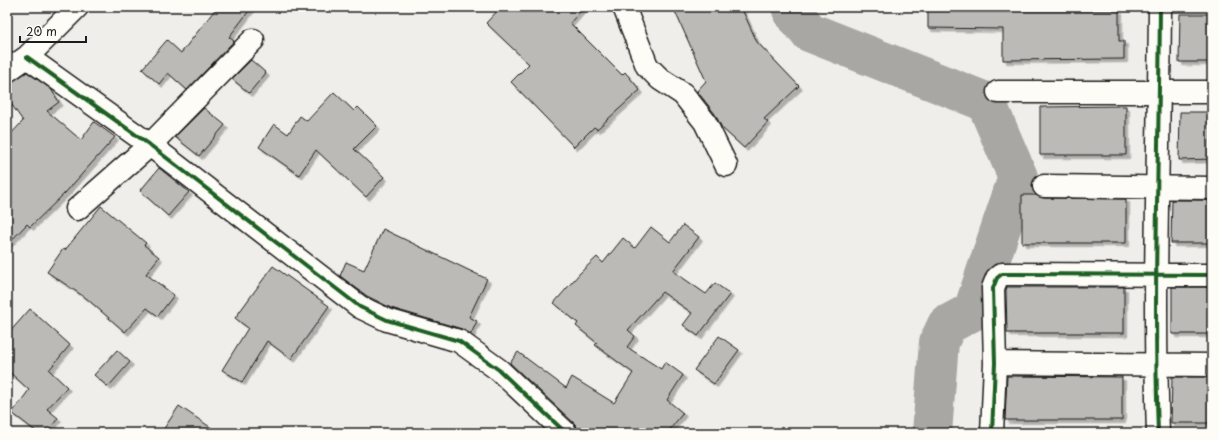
<svg xmlns="http://www.w3.org/2000/svg" width="1219" height="440" font-family="'Playpen Sans',sans-serif">
<style>
.lines{fill:none;stroke-linecap:round;stroke-linejoin:round}
.river{stroke:#a8a7a3;stroke-width:40}
.building{fill:#bbbab6;stroke:#1c1c1c;filter:url(#shadow)}
.minor-casing{stroke:#1c1c1c;stroke-width:25}
.minor{stroke:#fdfcf7;stroke-width:22}
.cycleway-casing{stroke:#fdfcf7;stroke-width:6}
.cycleway{stroke:#1b5e20;stroke-width:4}
</style>
<defs>
<filter id="shadow"><feDropShadow dx="3.5" dy="3.5" stdDeviation="0" flood-color="#0004"/></filter>
</defs>
<rect width="100%" height="100%" fill="#f0eeea"/>
<filter id="ink" filterUnits="userSpaceOnUse"><feTurbulence type="fractalNoise" baseFrequency=".025" numOctaves="2"/><feDisplacementMap in="SourceGraphic" scale="8" xChannelSelector="R" yChannelSelector="G"/><feConvolveMatrix kernelMatrix="1 2 1 2 8 2 1 2 1" color-interpolation-filters="sRGB"/></filter>
<g filter="url(#ink)">
<g class="lines">
<path class="river" d="M791,7L794,14L809,32L986,102L1018,177L973,311L947,325L939,342L932,433"/>
</g>
<path class="building" d="M217,7H252L229,37L234,41L187,90L168,73L159,84L142,69L167,40L181,53Z
M501,7H584L570,23L622,75L625,72L640,90L597,129L594,127L574,147L511,82L529,64L486,23Z
M673,7H741L757,42L799,86L764,119L768,122L744,148L722,128L715,114L697,91L706,81Z
M928,10H1119V41H1124V59L1003,60V29L928,28Z
M1180,14H1212V62H1179Z
M251,60L266,73L249,93L232,79Z
M27,72L51,89L59,102L47,111L81,140L94,122L115,137L66,192L30,227L27,224L7,245V138L23,121L7,98V85Z
M334,92L354,111L358,107L377,126L354,149L384,177L366,197L316,150L299,175L259,147L274,124L288,134L300,116L307,121Z
M1126,106V155H1040V107Z
M204,108L225,125L199,156L175,137Z
M1180,112H1212V159L1179,160Z
M159,168L189,192L168,216L140,191Z
M1022,195H1035L1044,198L1126,199V243H1022Z
M1172,200H1212V243H1171Z
M101,206L146,243L144,245L159,257L146,274L174,295L158,316L147,308L125,332L86,298L47,272L63,249L65,250Z
M683,225L699,237L673,271L706,294L715,283L730,294L698,336L683,325L692,313L662,292L628,330L635,336L627,347L661,369L665,362L683,375L667,400L683,413L667,433H580L575,424L510,363L518,352L566,388L572,377L614,403L633,373L595,345L597,343L576,326L578,323L554,303L580,273L597,257L603,263L623,238L635,248L651,227L670,242Z
M383,229L487,279L469,317L477,321L471,334L462,329L391,308L367,296L340,276L346,262L364,270Z
M273,266L329,306L291,359L267,341L242,382L222,370L248,328L235,318Z
M1007,287H1124V333H1007L1006,290Z
M1172,287H1212V334H1172Z
M30,309L70,345L49,370L67,387L47,409L58,418L47,433H38L12,413L29,390L7,370V335Z
M719,336L739,350L714,384L694,370Z
M117,350L130,362L108,387L94,375Z
M1007,376L1122,377V420H1005Z
M1172,377H1212V423H1171Z
M179,406L219,433H161Z"/>
<g class="lines">
<g class="minor-casing">
<path id="minor" d="M624,7L647,66L660,79L683,94L705,122L726,165
M27,57L150,145L360,307L387,320L459,341L499,370L566,433
M7,71L27,57L77,7
M998,92H1212
M1044,186L1212,188
M77,209L150,145L253,40
M995,363L1212,365
M992,433L995,363L993,288L997,278L1002,274L1212,275
M1158,433C1153,291 1159,149 1160,7"/>
</g>
<use href="#minor" class="minor"/>
<g class="cycleway-casing">
<path id="cycleway" d="M27,57L150,145L360,307L387,320L459,341L499,370L566,433
M992,433L995,363L993,288L997,278L1002,274L1212,275
M1158,433C1153,291 1159,149 1160,7"/>
</g>
<use href="#cycleway" class="cycleway"/>
</g>
</g>
<rect width="1219" height="440" fill="none" stroke="#fdfcf7" stroke-width="24"/>
<rect x="12" y="12" width="1195" height="416" fill="none" stroke="#1c1c1c" stroke-width="1.5" filter="url(#ink)"/>
<path d="M20 36v6h66v-6" fill="none" stroke="#1c1c1c" stroke-width="2"/>
<text x="26" y="36" font-size="12" fill="#1c1c1c" stroke="#fdfcf7" stroke-width="3" paint-order="stroke">20 m</text>
</svg>
